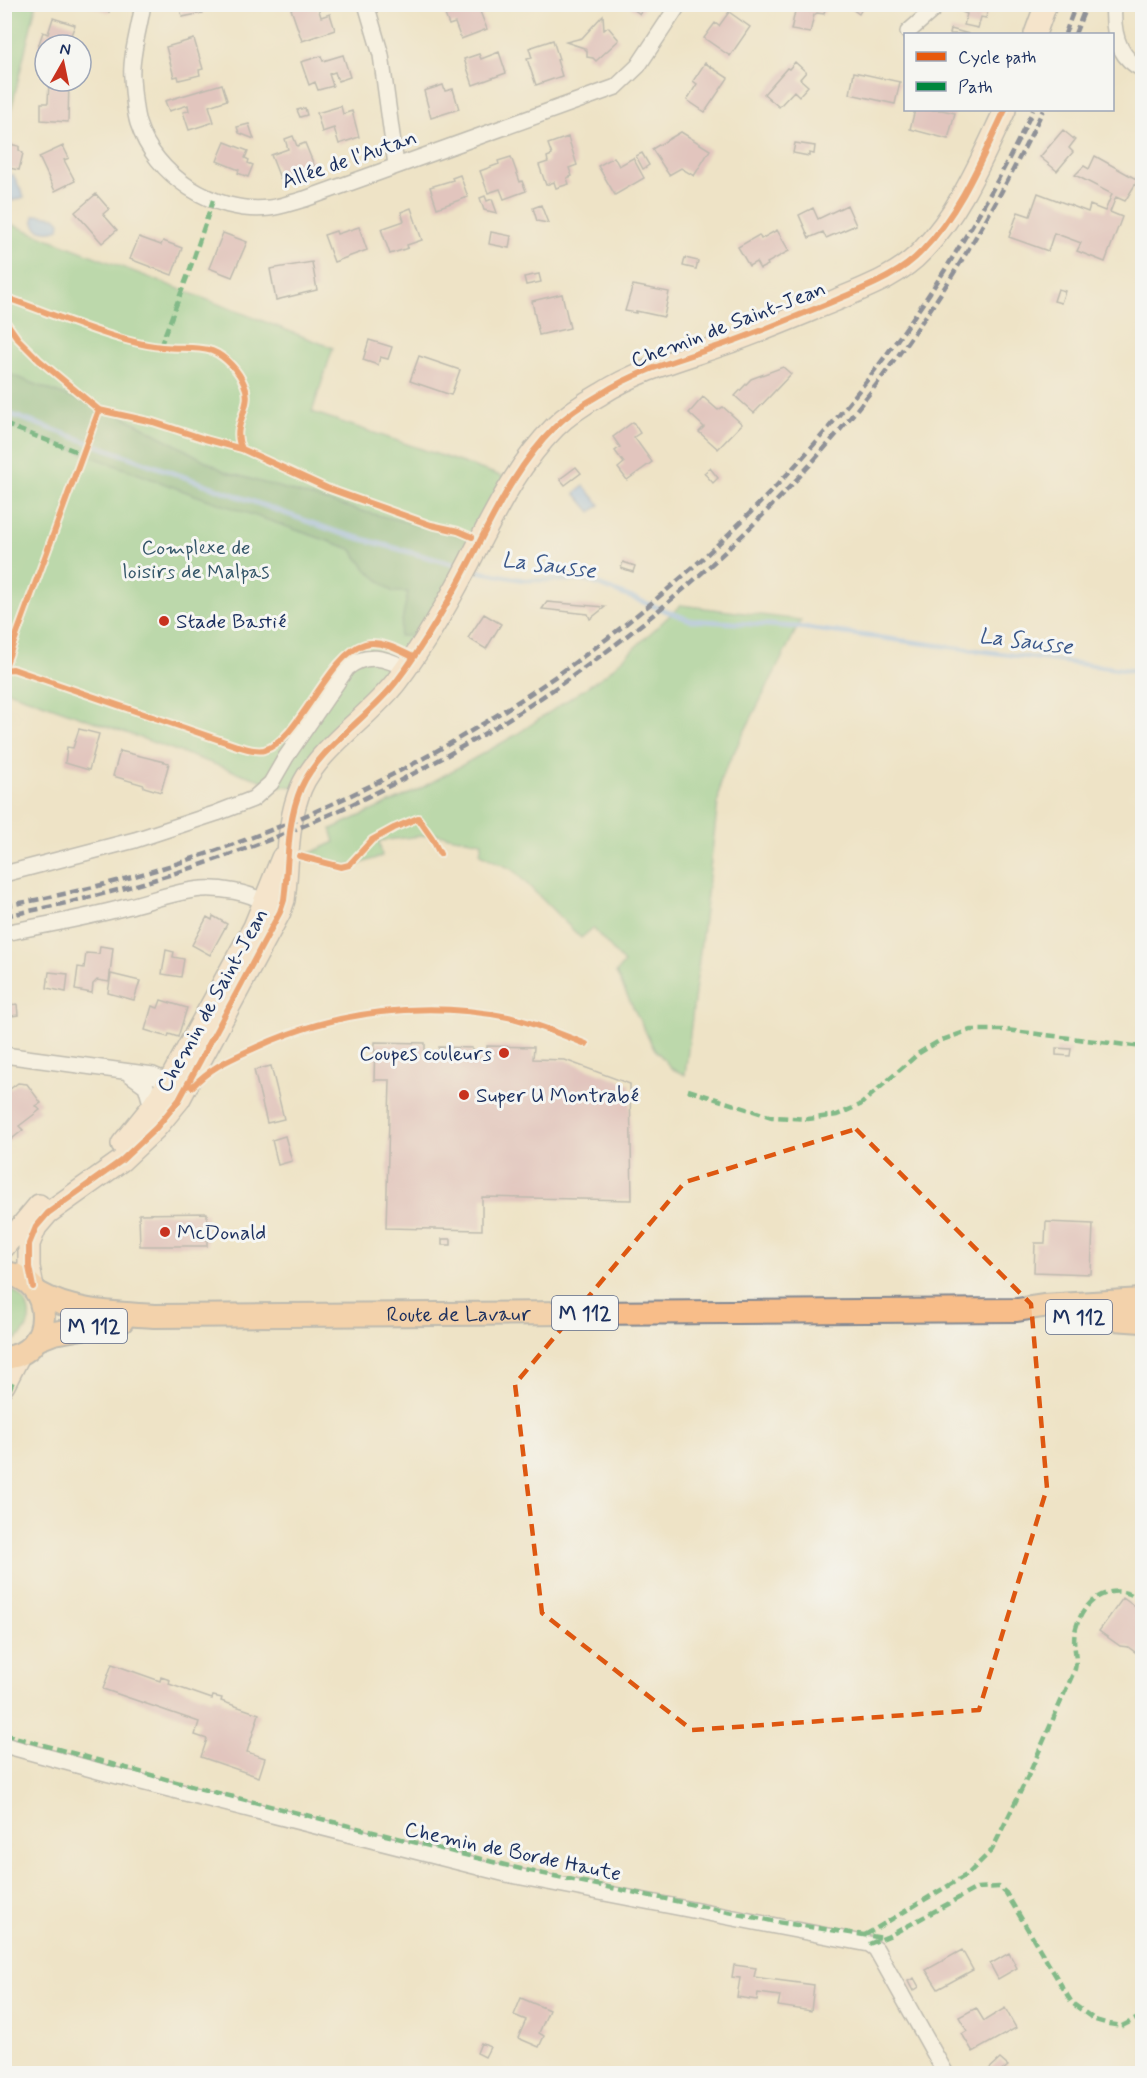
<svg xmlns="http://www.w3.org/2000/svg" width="1147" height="2078" font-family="Mynerve,sans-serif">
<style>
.green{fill:#7fca89;stroke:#4d7c74;stroke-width:1.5}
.forest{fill:#67ae75;stroke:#416e6a;stroke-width:1.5}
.water{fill:#87b6f2;stroke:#5172a8;stroke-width:1.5}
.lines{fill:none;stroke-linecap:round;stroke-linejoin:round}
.stream{stroke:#87b6f2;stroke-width:5}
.building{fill:#d2a0b4}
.street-casing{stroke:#848992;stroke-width:18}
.secondary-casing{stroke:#848992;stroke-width:24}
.primary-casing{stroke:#848992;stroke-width:26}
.street{stroke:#fff;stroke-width:15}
.secondary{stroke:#fce5d0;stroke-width:21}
.primary{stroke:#f8bd89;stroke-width:22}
.rail{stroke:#1b2f5e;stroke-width:4.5;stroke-dasharray:9 4.5;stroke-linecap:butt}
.quiet{stroke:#00873e;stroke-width:4.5;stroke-dasharray:9 4.5;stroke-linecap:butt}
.cycleway-casing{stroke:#f6f6f2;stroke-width:10}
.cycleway{stroke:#e8590c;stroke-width:6}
.marked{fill:none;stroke:#de5710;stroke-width:4.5;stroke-dasharray:12 8;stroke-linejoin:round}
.poi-dot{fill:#c8321e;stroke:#f6f6f2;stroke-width:2}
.labels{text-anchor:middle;stroke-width:6;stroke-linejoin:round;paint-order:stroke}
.shield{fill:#f6f6f2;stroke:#5d6b8a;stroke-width:1.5}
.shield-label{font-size:20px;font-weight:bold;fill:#1b2f5e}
.street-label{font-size:21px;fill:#1b2f5e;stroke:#f6f6f2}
.park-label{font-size:21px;fill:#345669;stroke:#f6f6f2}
.poi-label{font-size:21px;fill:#1b2f5e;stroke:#f6f6f2;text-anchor:start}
.water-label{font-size:22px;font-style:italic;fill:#3b588a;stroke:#f6f6f2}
</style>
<rect width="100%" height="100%" fill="#f6f6f2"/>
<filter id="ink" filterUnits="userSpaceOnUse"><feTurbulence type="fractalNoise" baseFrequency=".0167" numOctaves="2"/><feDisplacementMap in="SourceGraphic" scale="12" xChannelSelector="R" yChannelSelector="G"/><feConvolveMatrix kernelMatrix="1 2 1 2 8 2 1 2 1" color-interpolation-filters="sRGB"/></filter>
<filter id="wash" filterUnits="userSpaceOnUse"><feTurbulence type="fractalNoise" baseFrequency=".008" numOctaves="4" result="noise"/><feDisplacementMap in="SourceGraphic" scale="24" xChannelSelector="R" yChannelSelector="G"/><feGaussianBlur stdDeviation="1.35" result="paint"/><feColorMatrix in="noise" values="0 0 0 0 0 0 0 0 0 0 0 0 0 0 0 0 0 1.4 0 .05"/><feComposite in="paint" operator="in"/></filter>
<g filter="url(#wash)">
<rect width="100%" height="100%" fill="#eee3c6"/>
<path class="green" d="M4,5H36L5,136H4Z
M5,222L333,348L312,412L513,480L426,636L301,787L279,786L242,774L5,690Z
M681,605L801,620L721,778L685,1075L672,1069L653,1047L616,973L624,963L593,928L581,938L513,870L480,854L482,842L437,834L379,841L382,856L354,866L304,856L335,842L331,829L416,791L514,736L606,674Z
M5,1287C37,1299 38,1334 5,1344Z"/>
<path class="forest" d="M4,372L63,395L112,410L226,472L365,512L481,540L426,636H399L408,592H393L367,570L351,549L192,494L5,424Z"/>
<path class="water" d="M13,174L24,197L12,201L5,183L4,178Z
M39,215L55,217L60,222L59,229C47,234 31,231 34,216Z
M584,486L600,505L591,512L575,493Z"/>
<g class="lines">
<path class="stream" d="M4,412L337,532L463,567
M472,570L524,580H586L690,620L798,627L1142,672"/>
</g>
<g id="blocks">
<path class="building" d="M83,4H111L109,12Z
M304,4H317L321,17L330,14L335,30L302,41L291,9Z
M463,4H477L487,29L461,39L455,23L449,25L444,12Z
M626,4H646L640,14Z
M790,4H826L824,14L817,13L814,15L810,33L791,30L796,7Z
M855,4L863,7L859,14L852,9Z
M964,4H989L986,18L981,17L978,28L964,25L967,14L962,12Z
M180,5H201L203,13L182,17Z
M729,12L750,27L730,56L704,38L715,23L719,26Z
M603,15L604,30L608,27L619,40L596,61L593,58L587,57V51L584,48L566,42L582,38Z
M53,18L75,25L67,45H45V49L38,47L43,32L48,34Z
M951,29L969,34H950Z
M194,39L203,69L199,70L200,75L179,80L178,76L174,77L166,47Z
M553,40L559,59L557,60L562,76L536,85L527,59L532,58L529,48Z
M499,52L506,73L473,85L464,59L479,54L481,59Z
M343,55L350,77L338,81L335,72L329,74L333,86L318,90L315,82L309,85L301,62L321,56L323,61Z
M795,62L806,72L800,79L808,86L799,96L794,91L779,107L764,94L787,68L789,69Z
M705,63L728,78L705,112L687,100L697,84L693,81Z
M854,72L900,82L895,104L850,94Z
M49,81H69L68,122L41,120V103H48Z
M222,84L227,100L209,106L214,122L189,130L183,112L189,111L188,105L169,111L165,101Z
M443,85L445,91L453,89L459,109L431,118L424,91Z
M341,106L343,114L352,111L359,137L339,144L334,128L322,132L317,113Z
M305,108L307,115L300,117L297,110Z
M915,110H942L955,113L948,139L910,129Z
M249,124L254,139L239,133L237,127Z
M1063,130L1075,140L1069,148L1073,152L1057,171L1040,157Z
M681,132L710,150L694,176L681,168L669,175L652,149Z
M293,136L297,146L305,143L314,165L280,178L271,155L288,149L285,139Z
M568,137L577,165L569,168L572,176L567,178L569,184L556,188L554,182L546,185L539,165L548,162L547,157L552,155L548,144Z
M225,142L248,151L245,158L249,160L248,163L253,165L248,177L238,173L239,170L217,161Z
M795,143L815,146L814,154L809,153V156L793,153Z
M9,144L19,146V150L23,153L19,170L4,167Z
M63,146L69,158L64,160L75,181L55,191L39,157Z
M642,153L649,165L643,169L636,156Z
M1095,156L1138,180L1125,201L1116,197L1110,212L1122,217L1105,262L1077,251L1081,243L1054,233L1048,251L1009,237L1018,212L1030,216L1038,193L1088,212L1090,205L1105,211L1112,194L1075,175L1084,166L1089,169Z
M511,157L520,182L522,181L526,191L504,199L500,189L488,193L480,171L499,164L498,161Z
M614,157L619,166L633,158L644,178L615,195L598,166Z
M460,175L468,197L437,208L430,187L453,180L452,178Z
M96,194L109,209L103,214L117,230L102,243L75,212Z
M485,196L487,201L492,199L497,213L484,210L480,198Z
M541,205L548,223L537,221L533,208Z
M847,205L856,225L826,238L823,232L809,238L799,215L813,208L818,219Z
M411,208L422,240L407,245L408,248L390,254L381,229L404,221L401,212Z
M359,227L367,250L334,262L324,235L336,231L337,234Z
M777,230L789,251L767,263L768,265L760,269L756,262L749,266L738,247L759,235L761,239Z
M491,232L511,236L509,248L489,244Z
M223,233L247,242L232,277L209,268Z
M139,237L161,245L163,241L182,248L172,275L130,259Z
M685,258L698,261L696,269L683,266Z
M312,262L317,290L276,300L270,269Z
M539,274L541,282L526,285L524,277Z
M633,285L669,292L664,317L636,311V313L625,311Z
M1058,289L1065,291L1061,303L1054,301Z
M562,294L570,328L539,335L532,301Z
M369,340L392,347L388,359L380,357L378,365L363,360Z
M419,356L460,370L451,395L410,381Z
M783,367L791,374L754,413L735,396L751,379Z
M703,397L718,410L723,407L742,424L718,449L699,432L704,427L689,413Z
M633,422L640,433L634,437L652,462L627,480L618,468L624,463L615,451L620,447L613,437Z
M576,467L581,473L565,485L560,479Z
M710,468L718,478L713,483L704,473Z
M623,562L635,566L633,572L621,568Z
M547,602L605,607L590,619L588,614L542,609Z
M484,614L501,624L486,649L468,638Z
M79,729L99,734L89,770L65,763L67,747L73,748Z
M120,751L169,763L161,792L144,787V785L113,776Z
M213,916L227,924L210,955L192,945L207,917L212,920Z
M100,946L113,948L109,982L97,980L93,984L92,993L75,990L78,967L84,968L86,953L99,954Z
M166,950L174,952L173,957L184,959L181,977L162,974Z
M49,972L68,974L66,992L47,988Z
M111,974L140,981L134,1000L108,993Z
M4,984H8L11,1005L17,1004L18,1015L4,1017Z
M161,1000L187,1008L178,1037L169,1034L168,1037L145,1030L152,1006L158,1008Z
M375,1042L425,1043V1057H439V1047L472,1048V1058H487V1046L534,1047L533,1059L565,1060L630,1084L632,1200L482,1197V1230L386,1228L390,1080H374Z
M1056,1048L1071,1049L1070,1056L1056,1055Z
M271,1066L284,1119L267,1123L254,1070Z
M4,1083L10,1089L18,1083L27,1084L41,1103L36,1106L40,1110L19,1126L23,1130L8,1142L4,1137Z
M285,1136L292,1161L278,1165L272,1140Z
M207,1213V1246H140L139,1214Z
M1046,1222L1093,1224L1091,1274L1034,1272L1035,1243H1045Z
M442,1239H451V1245H442Z
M1123,1598L1142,1612V1657L1128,1647L1120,1646L1099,1631Z
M112,1664L160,1681L161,1677L170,1680L169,1684L212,1699L213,1696L222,1698L221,1701L259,1714L247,1752L265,1758L259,1777L201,1757L207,1739L195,1735L199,1722L103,1689Z
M962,1950L973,1970L938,1989L926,1970Z
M1009,1953L1017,1968L998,1979L990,1964Z
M734,1965L756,1968L754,1977L814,1985L811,2011L778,2006L780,1996L758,1993L757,2000L737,1997L740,1978L732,1977Z
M914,1978L919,1987L913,1991L908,1981Z
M521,1998L549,2010L539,2033L544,2036L539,2047L518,2038L526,2020L514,2015Z
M976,2008L984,2021L1005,2008L1016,2028L973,2052L962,2034L967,2031L959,2017Z
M481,2043L490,2047L485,2057L477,2053Z
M1000,2059L1008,2066L999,2073H987L986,2072Z"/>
</g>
</g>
<g filter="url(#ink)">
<use href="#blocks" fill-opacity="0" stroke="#848992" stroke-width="1.5"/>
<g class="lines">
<g class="street-casing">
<path id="street" d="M143,4C140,25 130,58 132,77C133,92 134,109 138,123C155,176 214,214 269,208C281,207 293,202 305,199L616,87L638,66L679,4
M366,4L381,55L396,165
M1114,4C1112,31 1117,57 1142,69
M908,32L934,9L935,4
M4,874L135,840L217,813L253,799L271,783L286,757L347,668C366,652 385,658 406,668
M4,933C45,925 86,918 126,907C151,901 176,891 202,889C219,888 251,892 264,903
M4,1055L153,1075L169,1082L174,1091
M128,1073L146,1086L152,1107
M4,1745L106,1773L506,1874L869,1944L876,1949L946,2074"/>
</g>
<g class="secondary-casing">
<path id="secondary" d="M1035,34L1046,4
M122,1144L152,1107L169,1082L254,927L282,858
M4,1247L39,1205
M33,1287L29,1267V1244L36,1227L48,1213L121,1161L156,1128L179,1100L280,912L284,900C289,863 286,823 301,788C318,749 369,717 396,682C429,639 456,589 480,541C501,500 522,460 555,427C568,414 585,403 601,394C638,370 681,359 722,345C760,332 797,316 834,301C864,288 899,276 922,251C960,212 982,158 1005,110
M4,1385L20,1354"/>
</g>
<g class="primary-casing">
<g id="primary">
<path d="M4,1273C56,1278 56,1354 4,1358"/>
<path id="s1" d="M38,1293C73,1313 114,1313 154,1316L1017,1310L1043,1306L1142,1300"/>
<path d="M1069,1316L1142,1321"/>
<path d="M36,1340L54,1333L122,1321"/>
</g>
</g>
<use href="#street" class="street"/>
<use href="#secondary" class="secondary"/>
<use href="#primary" class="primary"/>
<path class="rail" d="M1065,34L1076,4
M1075,34L1087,4
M4,906C455,826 839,522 1033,110
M4,916C348,852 663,663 876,385C942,299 997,207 1043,110"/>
<path class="quiet" d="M160,347L189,272L213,200
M4,424L83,454
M688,1090L772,1117L808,1119L837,1115L860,1105L919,1053L939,1041L970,1030H1006L1142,1047
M4,1403L13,1381
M4,1734L198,1788L525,1870L777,1922L884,1938
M865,1935L968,1874L992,1850L1030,1772L1075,1669C1078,1656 1072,1645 1075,1632C1082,1598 1114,1579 1142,1601
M869,1944L889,1936L977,1888L999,1887L1006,1893L1072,2003L1095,2020L1109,2024L1122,2026L1142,2016"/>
<g class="cycleway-casing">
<path id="cycleway" d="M4,297C45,311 85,329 126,340C137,343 150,346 162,347C179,349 197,346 212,351C225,356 239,371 244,384C255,407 229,425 242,449L327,488L431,525L458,531L472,537
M4,319L18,339L39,360L99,410L153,422L205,439L242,449
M4,669L99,410
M4,670L13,669L237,746C245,748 255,752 264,750C299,741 328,654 365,644C381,640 399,650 413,657
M299,856L341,867L349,865L372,840L394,828L418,818L432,838L440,854
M192,1087C212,1066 231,1059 257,1047C335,1011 424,1000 508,1017C535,1023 560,1034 586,1044
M33,1287L29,1267V1244L36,1227L48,1213L121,1161L156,1128L179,1100L280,912L284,900C289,863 286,823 301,788C318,749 369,717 396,682C429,639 456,589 480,541C501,500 522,460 555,427C568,414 585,403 601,394C638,370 681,359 722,345C760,332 797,316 834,301C864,288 899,276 922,251C960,212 982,158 1005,110"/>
</g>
<use href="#cycleway" class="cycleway"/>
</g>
</g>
<path d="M0 0H1147V2078H0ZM856,1129L1031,1304L1047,1488L979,1710L692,1730L542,1613L515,1384L685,1182Z" fill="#eee3c6" fill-opacity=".55" fill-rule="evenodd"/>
<path class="marked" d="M856,1129L1031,1304L1047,1488L979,1710L692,1730L542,1613L515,1384L685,1182Z"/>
<g class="poi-dot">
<circle cx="164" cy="621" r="6"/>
<circle cx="504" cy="1053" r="6"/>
<circle cx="464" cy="1095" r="6"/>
<circle cx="165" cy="1232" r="6"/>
</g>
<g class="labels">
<g class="shield">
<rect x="552" y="1296" width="66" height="34" rx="4.5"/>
<rect x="1046" y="1300" width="66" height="34" rx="4.5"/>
<rect x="61" y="1309" width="66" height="34" rx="4.5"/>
</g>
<g class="shield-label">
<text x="585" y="1320">M 112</text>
<text x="1079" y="1324">M 112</text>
<text x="94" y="1333">M 112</text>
</g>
<g class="street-label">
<text transform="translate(349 159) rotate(-19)" y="7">Allée de l'Autan</text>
<text transform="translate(728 324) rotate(-21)" y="7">Chemin de Saint-Jean</text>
<text transform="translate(212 1000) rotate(-61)" y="7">Chemin de Saint-Jean</text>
<text dy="7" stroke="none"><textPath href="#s1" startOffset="424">Route de Lavaur</textPath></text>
<text transform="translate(513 1851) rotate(12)" y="7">Chemin de Borde Haute</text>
</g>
<g class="park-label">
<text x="196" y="554">Complexe de<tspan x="196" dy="24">loisirs de Malpas</tspan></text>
</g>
<g class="poi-label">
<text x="176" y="628">Stade Bastié</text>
<text x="492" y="1060" text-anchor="end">Coupes couleurs</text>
<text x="476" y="1102">Super U Montrabé</text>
<text x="177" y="1239">McDonald</text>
</g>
<g class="water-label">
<text transform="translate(549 564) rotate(7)" y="8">La Sausse</text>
<text transform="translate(1026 640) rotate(7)" y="8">La Sausse</text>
</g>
</g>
<rect width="1147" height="2078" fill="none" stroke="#f6f6f2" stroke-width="24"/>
<rect x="904" y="33" width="210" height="78" fill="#f6f6f2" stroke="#9ea6b7" stroke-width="1.5"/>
<rect x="916" y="52" width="30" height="9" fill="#e8590c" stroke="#9ea6b7" stroke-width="1.5"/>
<text x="958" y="63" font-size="18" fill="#1b2f5e">Cycle path</text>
<rect x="916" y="82" width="30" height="9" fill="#00873e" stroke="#9ea6b7" stroke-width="1.5"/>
<text x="958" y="93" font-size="18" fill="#1b2f5e">Path</text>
<g transform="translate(63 63) rotate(9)"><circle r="28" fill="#f6f6f2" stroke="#9ea6b7" stroke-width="1.5"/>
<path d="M0-4.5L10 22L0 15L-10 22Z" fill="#c8321e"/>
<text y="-9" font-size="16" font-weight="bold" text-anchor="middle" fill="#1b2f5e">N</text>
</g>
</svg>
